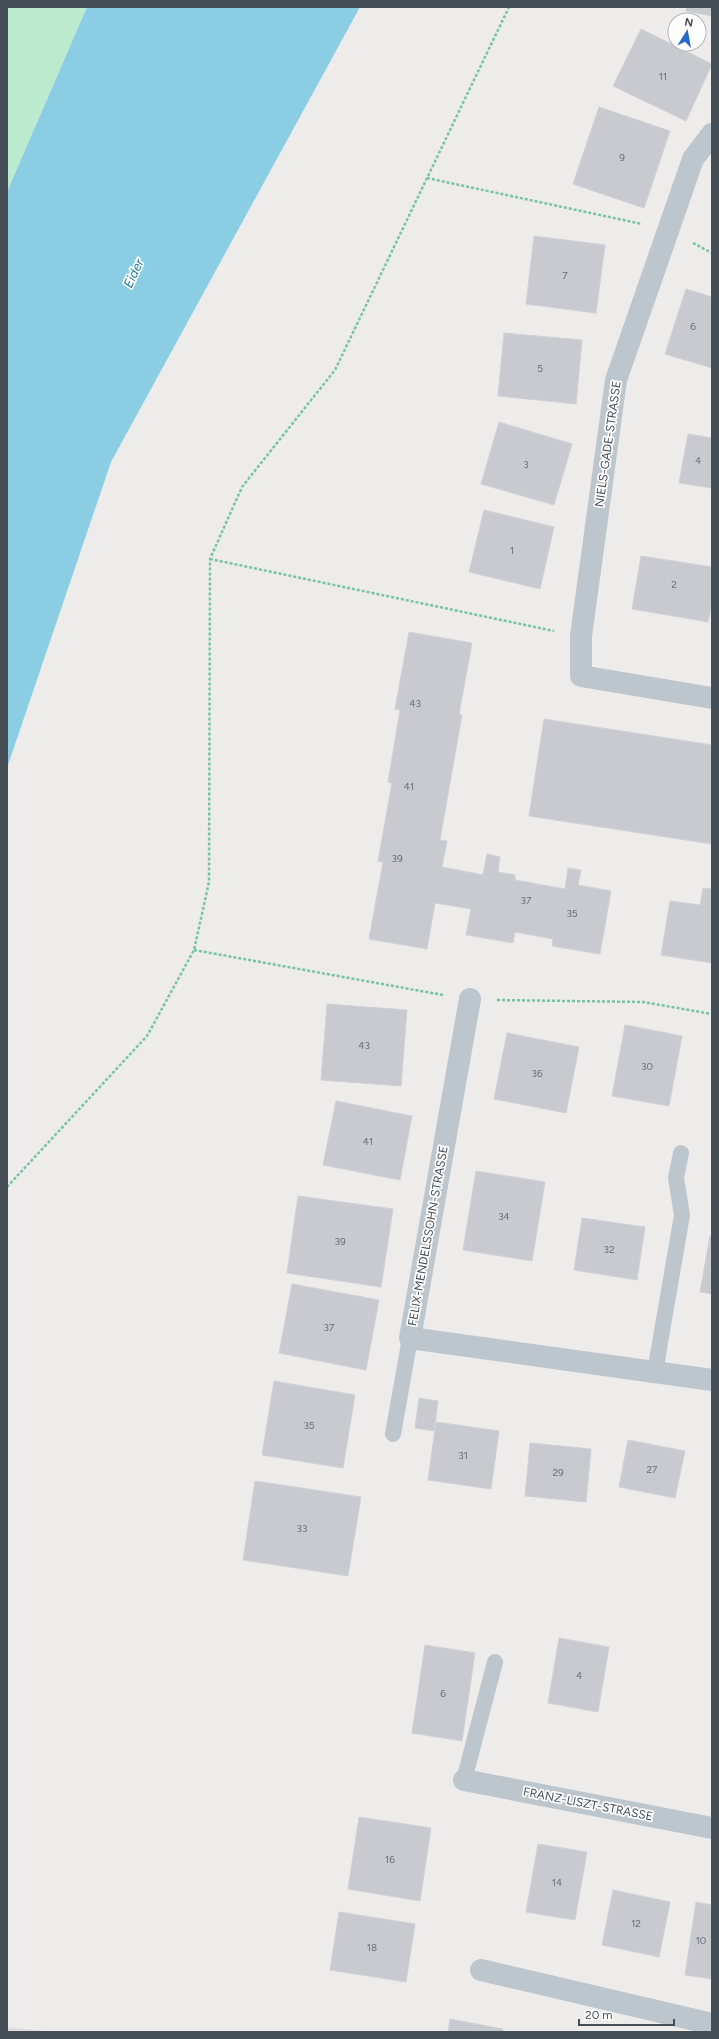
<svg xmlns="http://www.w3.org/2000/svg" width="719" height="2039" font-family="Figtree,sans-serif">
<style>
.education{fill:#dfdddc}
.green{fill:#bbeacf}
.water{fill:#8bcee4}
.building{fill:#c8cad0;stroke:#d0d1d7}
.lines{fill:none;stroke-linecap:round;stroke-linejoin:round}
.path{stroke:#76c5a1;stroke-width:2.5;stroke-dasharray:3 2;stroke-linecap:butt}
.service{stroke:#bdc5cd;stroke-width:16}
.minor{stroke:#bdc5cd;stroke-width:22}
.labels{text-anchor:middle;stroke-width:3.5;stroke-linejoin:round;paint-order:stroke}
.number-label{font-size:10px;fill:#666d75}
.street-label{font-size:12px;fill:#454e57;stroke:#fff}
.water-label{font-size:13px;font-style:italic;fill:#167999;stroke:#fff}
</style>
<rect width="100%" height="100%" fill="#eeebeb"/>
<path class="education" d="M7,2027L53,2032H7Z"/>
<path class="green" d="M7,7H87L7,192Z"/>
<path class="water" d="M87,7H360L111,462L7,768V192Z"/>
<path class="building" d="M687,7H712V16L686,11Z
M641,29L712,64L686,121L613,86Z
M599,107L670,131L644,208L573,184Z
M534,236L605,245L596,313L526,304Z
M686,289L712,297V368L665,354Z
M504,333L582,340L576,404L498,396Z
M499,422L572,444L554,505L481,484Z
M688,434L712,438V488L679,483Z
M484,510L554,527L540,589L469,572Z
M641,556L712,567V602L708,622L632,609Z
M409,632L472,643L459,714L462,715L440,840L447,841L442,867L483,875L487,854L500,857L498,872L515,875V880L565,889L568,868L581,870L578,885L611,891L600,954L552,946L553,939L515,932L513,943L466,935L471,909L435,903L427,949L369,939L383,862L378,861L392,783L388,782L400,710L395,709Z
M544,719L712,745V844L529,816Z
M703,888L712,889V963L661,955L670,901L700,905Z
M327,1004L407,1010L401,1086L321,1080Z
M625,1025L682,1036L669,1106L612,1096Z
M507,1033L579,1047L566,1113L494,1099Z
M336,1101L412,1116L400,1180L323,1165Z
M476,1171L545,1182L532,1261L463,1250Z
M298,1196L393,1209L381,1287L287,1273Z
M582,1218L645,1227L637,1280L574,1270Z
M710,1236H712V1294L700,1292Z
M292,1284L379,1300L366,1370L279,1353Z
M274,1381L355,1395L343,1468L262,1455Z
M419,1398L438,1401L434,1431L415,1428Z
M436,1422L499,1431L491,1489L428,1480Z
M628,1440L685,1451L675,1498L619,1487Z
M530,1443L591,1449L586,1502L525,1496Z
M255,1481L361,1497L348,1576L243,1560Z
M559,1638L609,1647L598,1712L548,1703Z
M425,1645L475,1653L462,1741L412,1733Z
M359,1817L431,1828L420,1901L348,1889Z
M538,1844L587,1852L575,1920L526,1912Z
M613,1890L670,1902L659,1957L602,1945Z
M696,1902L712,1905V1979L685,1975Z
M339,1912L415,1924L406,1982L330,1970Z
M450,2019L503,2029V2032H448Z"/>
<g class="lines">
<path class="path" d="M427,178L642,224
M693,243L712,253
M210,559L554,631
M194,950L443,995
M497,1000L643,1002L712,1014
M7,1187L147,1036L194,950L209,882L210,559L242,487L335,370L509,7"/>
<path class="service" d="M655,1372L682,1215L676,1178L681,1153
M393,1434L410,1338
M464,1780L495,1662"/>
<path class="minor" d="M712,134L693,159L616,380L581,636V676L712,698
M470,999L410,1338L712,1380
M464,1780L712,1828
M481,1970L712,2024"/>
</g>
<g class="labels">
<g class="number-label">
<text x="663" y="80">11</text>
<text x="622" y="161">9</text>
<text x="565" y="279">7</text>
<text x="693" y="330">6</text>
<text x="540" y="372">5</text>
<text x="698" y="464">4</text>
<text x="526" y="468">3</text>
<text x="512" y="554">1</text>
<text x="674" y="588">2</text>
<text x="415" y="707">43</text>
<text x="409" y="790">41</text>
<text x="397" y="862">39</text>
<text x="526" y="904">37</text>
<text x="572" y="917">35</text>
<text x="364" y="1049">43</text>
<text x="647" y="1070">30</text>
<text x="537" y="1077">36</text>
<text x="368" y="1145">41</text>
<text x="504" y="1220">34</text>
<text x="340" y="1245">39</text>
<text x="609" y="1253">32</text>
<text x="329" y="1331">37</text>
<text x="309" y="1429">35</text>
<text x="463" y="1459">31</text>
<text x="652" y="1473">27</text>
<text x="558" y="1476">29</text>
<text x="302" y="1532">33</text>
<text x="579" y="1679">4</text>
<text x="443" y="1697">6</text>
<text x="390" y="1863">16</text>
<text x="557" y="1886">14</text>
<text x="636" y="1927">12</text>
<text x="701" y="1944">10</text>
<text x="372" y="1951">18</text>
</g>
<g class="street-label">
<text transform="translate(608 444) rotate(-82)" y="4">NIELS-GADE-STRASSE</text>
<text transform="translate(428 1236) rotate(-80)" y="4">FELIX-MENDELSSOHN-STRASSE</text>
<text transform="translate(588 1804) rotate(11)" y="4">FRANZ-LISZT-STRASSE</text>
</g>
<g class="water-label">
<text transform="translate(133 273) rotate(-65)" y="5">Eider</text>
</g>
</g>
<rect width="719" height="2039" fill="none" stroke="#454e57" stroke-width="16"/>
<g transform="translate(687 32) rotate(11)"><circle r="19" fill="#ffffff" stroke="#b5b8bc"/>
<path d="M0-3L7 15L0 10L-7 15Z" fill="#2669ce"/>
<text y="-6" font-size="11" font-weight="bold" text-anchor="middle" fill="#454e57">N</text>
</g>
<path d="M579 2019v6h95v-6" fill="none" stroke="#454e57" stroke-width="2"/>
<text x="585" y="2019" font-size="12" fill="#454e57" stroke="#ffffff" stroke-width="3" paint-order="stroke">20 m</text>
</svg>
